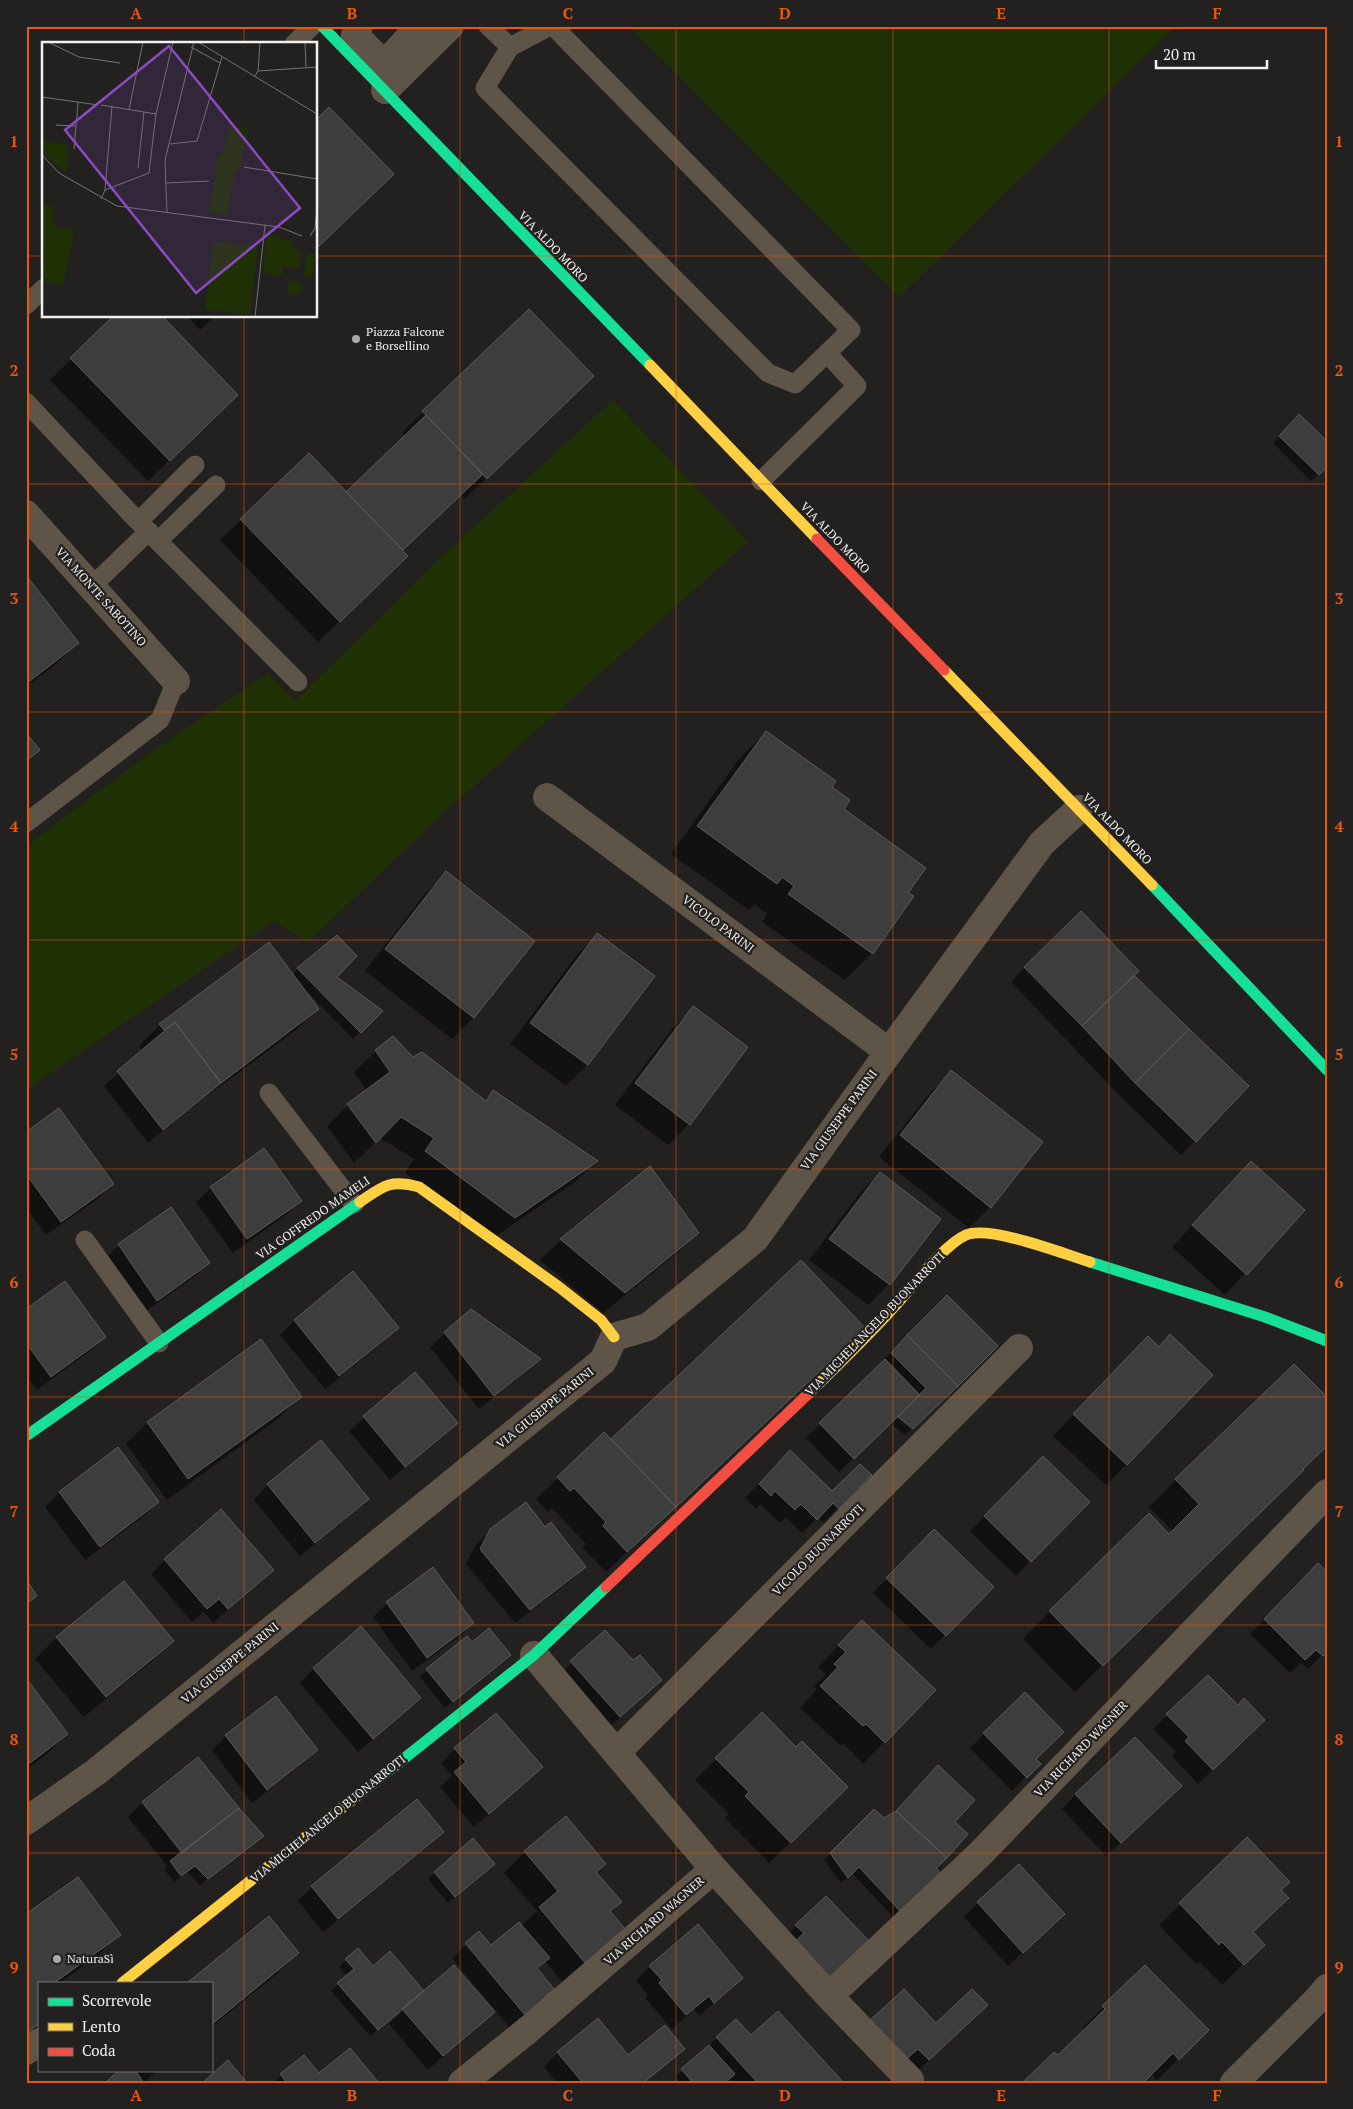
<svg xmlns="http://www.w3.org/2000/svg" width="1353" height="2109" font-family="'PT Serif',serif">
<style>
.green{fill:#1f3104}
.shadow{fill:#0007}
.building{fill:#3e3d3d;stroke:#5c5b5b}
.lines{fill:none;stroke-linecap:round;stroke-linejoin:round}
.lane{stroke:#5e5548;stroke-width:19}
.street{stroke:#5e5548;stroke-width:28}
.fast{stroke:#16e098;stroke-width:11}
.slow{stroke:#ffcf43;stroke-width:11}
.jam{stroke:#f24e42;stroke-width:11}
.grid{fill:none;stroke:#e8590c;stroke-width:1;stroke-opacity:0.55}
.poi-dot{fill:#a9a8a7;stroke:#23211f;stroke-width:2}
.labels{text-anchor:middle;stroke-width:4.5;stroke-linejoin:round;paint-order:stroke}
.street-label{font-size:12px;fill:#f2f1ef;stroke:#23211f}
.poi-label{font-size:12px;fill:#f2f1ef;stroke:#23211f;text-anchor:start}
.inset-road{fill:none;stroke:#757473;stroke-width:1}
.view{fill:#8d4ac6;fill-opacity:0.15;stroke:#8d4ac6;stroke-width:2.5}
.inset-edge{fill:none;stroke:#f2f1ef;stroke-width:2.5}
.neatline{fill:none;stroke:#e8590c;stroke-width:2}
.grid-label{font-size:16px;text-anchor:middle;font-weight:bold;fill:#e8590c}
</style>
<rect width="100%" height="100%" fill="#222120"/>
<path class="green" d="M629,26H1176L899,297Z
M613,400L748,542L446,811L308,942L274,921L26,1090V846L150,753L268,673L295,701L435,563Z"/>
<path class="shadow" d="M187,316H215L200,330Z
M71,359L215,416L148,481L50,380Z
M571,397L465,499L461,494L402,551L385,577L318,642L220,540L241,520L346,494L406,437L402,433L423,412Z
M1299,416L1327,465L1311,481L1273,443Z
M26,577L77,643L56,664L26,687Z
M766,732L842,809L906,893L872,953L845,980L762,922L767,914L755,904L749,910L671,854L739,759Z
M446,873L533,941L473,1018L452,1039L365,971L425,894Z
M597,935L653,976L587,1065L566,1086L510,1044L576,956Z
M269,944L292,975L298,969L336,977L381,1011L353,1039L304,988L303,990L317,1009L296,1030L199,1102L148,1143L104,1086L142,1051L139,1046L160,1025Z
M1025,967L1133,975L1247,1086L1181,1155L1121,1097L1011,982Z
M693,1008L689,1124L668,1145L615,1105L672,1029Z
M393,1038L412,1059L484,1101L493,1091L596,1161L575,1182L493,1238L405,1173L414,1159L380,1138L354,1163L327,1126L348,1105L367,1091L354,1072L376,1051Z
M951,1072L990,1207L969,1228L879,1157L930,1093Z
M26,1133L113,1183L99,1198L46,1235L26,1207Z
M1251,1162L1303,1210L1225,1295L1172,1247Z
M880,1173L889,1284L868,1305L809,1260L859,1194Z
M211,1188L300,1201L286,1215L233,1253L196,1202Z
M171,1209L208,1263L194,1277L142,1314L105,1259L119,1245Z
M697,1233L676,1254L603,1313L540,1260L561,1240Z
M801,1262L864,1328L606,1572L582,1547L586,1544L552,1508L548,1512L536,1499L604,1434L611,1441Z
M353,1273L397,1328L383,1342L325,1389L280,1335L294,1321Z
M947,1296L943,1399L905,1435L890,1423L839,1472L806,1438Z
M26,1311L104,1337L90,1351L37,1390L26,1376Z
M471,1311L539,1359L525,1373L479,1409L430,1347Z
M260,1341L300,1396L279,1418L167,1500L126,1444L147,1423Z
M1158,1348L1127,1464L1106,1485L1053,1436L1127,1359Z
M415,1374L456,1423L390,1480L349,1431Z
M321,1442L367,1499L353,1513L300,1556L254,1500L268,1485Z
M118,1449L158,1502L144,1516L85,1560L45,1507L59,1493Z
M1043,1458L1088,1502L1016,1576L970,1531Z
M776,1466L832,1493L870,1475L824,1522L818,1517L802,1533L786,1518L780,1523L760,1504L756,1509L745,1498Z
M1302,1469L1275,1497L1075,1692L1023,1639L1050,1611L1173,1531L1149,1507L1176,1480Z
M545,1529L584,1567L570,1581L515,1623L466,1564L476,1545L491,1530Z
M934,1530L992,1587L931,1649L873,1593Z
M165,1560L272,1570L213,1623L204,1612L192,1622L151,1574Z
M1318,1565L1327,1650L1308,1669L1301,1663L1290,1673L1250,1634Z
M123,1583L172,1641L151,1662L84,1717L35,1659L56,1638Z
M387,1603L473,1623L459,1637L412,1671L373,1617Z
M605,1632L646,1694L605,1731L557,1677Z
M472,1643L503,1662L445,1708L420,1677L427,1670Z
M841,1643L934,1690L863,1764L844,1744L841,1746L800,1708L817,1689L814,1686L826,1674L818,1667Z
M314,1668L420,1698L358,1752L300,1683Z
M1208,1676L1237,1707L1263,1720L1198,1784L1172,1756L1176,1752L1153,1729Z
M26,1680L67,1734L46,1755L26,1770Z
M1025,1694L1035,1759L1039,1764L1012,1791L970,1748Z
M762,1714L796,1749L846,1787L769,1863L725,1818L729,1814L695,1780Z
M226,1736L316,1750L302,1764L252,1803L212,1750Z
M455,1749L542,1767L474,1827L440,1787L452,1776L441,1763Z
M198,1759L262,1836L200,1885L187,1872L174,1882L164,1869L167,1866L128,1817L142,1803Z
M924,1781L953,1822L934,1869L941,1875L893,1917L852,1873L841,1883L824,1860L875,1811L884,1819L894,1813Z
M1076,1794L1166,1800L1106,1856L1062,1809Z
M416,1801L442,1832L428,1846L323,1932L298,1901L312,1887Z
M1247,1839L1279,1891L1252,1932L1263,1944L1222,1985L1200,1962L1197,1965L1159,1925Z
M473,1840L487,1871L448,1903L428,1879Z
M525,1852L605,1864L596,1873L620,1902L610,1912L625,1930L564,1984L545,1961L537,1970L539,2003L510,2028L452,1958L479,1933L491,1947L521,1926L537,1911L504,1873Z
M826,1898L811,1995L778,1960L790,1948L782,1940Z
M978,1903L1049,1928L1008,1966L964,1917Z
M26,1916L119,1934L98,1955L60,1983H39V2029L26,2038Z
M298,1953L277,1974L211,2027V1983Z
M346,1960L373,1967L424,1993L493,2012L428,2070L389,2024L401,2013L399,2011L370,2036L331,1991L347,1976L339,1967Z
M650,1966L742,1978L699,2016L694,2009L672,2029L645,1998L648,1995L636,1981Z
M1145,1966L1207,2030L1157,2080L1151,2073L1024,2083L1058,2057L1085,2031L1082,2028Z
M972,2019L914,2074L903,2062L936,2025Z
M751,2037L843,2083H680L675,2077L717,2038Z
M683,2049L644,2083H557L544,2067L558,2052L628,2057Z
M111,2070H158L143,2083L115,2075Z
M281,2075H319L377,2083H273Z"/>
<path class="building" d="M329,107L394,174L316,249V120Z
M529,309L594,376L487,479L422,411Z
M113,316H162L238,395L170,461L70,358Z
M1299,414L1327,441V467L1319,475L1279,436Z
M426,415L483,474L403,550L346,492Z
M309,453L408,556L340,622L240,519Z
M26,575L79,643L26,684Z
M766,731L836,781L832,787L850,800L844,809L926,868L908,893L914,896L873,954L788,894L794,886L782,877L777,884L697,826Z
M26,733L40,750L26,761Z
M446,871L535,941L474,1018L385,949Z
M1081,911L1139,971L1082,1026L1024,967Z
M597,933L655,976L588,1065L530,1023Z
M337,935L357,956L337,977L383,1011L361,1033L297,968Z
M269,942L319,1009L221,1083L175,1022L164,1030L159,1024Z
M1134,975L1189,1029L1135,1083L1082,1026Z
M693,1006L748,1047L690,1125L635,1083Z
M175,1022L221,1083L163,1130L117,1071Z
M1189,1029L1249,1086L1196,1142L1135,1083Z
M393,1036L413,1057L422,1052L486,1101L493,1090L598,1161L515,1218L425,1151L434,1138L401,1117L376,1143L347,1104L390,1072L375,1050Z
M951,1070L1043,1142L991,1208L900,1135Z
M59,1108L114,1184L61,1222L26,1174V1132Z
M264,1148L302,1201L247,1239L210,1187Z
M1251,1161L1305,1210L1247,1275L1192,1225Z
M650,1166L699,1233L625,1293L560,1239Z
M880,1172L941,1219L890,1285L829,1239Z
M171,1207L210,1263L157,1301L118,1244Z
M801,1260L865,1328L676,1507L611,1439Z
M353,1271L399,1328L339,1376L294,1320Z
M65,1281L106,1337L51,1377L26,1343V1309Z
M947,1295L998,1346L958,1386L907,1335Z
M471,1309L541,1359L494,1396L444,1332Z
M1170,1334L1213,1375L1127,1465L1073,1414L1148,1336L1159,1347Z
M907,1335L958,1386L913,1429L898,1417L926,1388L891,1353Z
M261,1339L302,1397L188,1479L147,1422Z
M885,1359L920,1395L854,1459L819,1423Z
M1294,1364L1327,1397V1446L1303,1469L1304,1470L1103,1666L1049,1611L1149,1513L1169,1534L1199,1504L1175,1479Z
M415,1372L458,1423L405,1467L363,1416Z
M604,1432L676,1507L627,1552L603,1526L606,1522L574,1488L570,1491L557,1477Z
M321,1440L369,1499L315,1543L267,1484Z
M118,1447L159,1502L100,1547L59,1492Z
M790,1450L832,1491L860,1464L872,1475L839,1509L833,1503L817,1520L801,1504L795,1510L775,1491L771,1496L759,1484Z
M1043,1456L1090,1502L1031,1562L984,1516Z
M526,1502L545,1527L551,1522L586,1567L530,1610L480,1549L490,1529Z
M221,1509L274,1570L228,1609L219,1599L207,1609L164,1559Z
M934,1529L994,1587L946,1636L886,1578Z
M1318,1563L1327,1572V1652L1323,1656L1316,1650L1305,1660L1264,1619Z
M433,1567L474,1623L427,1658L386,1602Z
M26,1579L37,1596L26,1604Z
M124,1581L174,1641L106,1697L56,1637Z
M862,1620L936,1690L885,1743L866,1724L863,1726L820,1686L838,1667L834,1664L846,1652L838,1645Z
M361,1626L421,1698L373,1739L313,1668Z
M489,1628L511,1655L453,1702L426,1669L467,1636L472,1642Z
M605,1630L633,1660L640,1655L662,1680L620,1717L570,1661Z
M1208,1675L1238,1705L1244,1698L1265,1720L1213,1770L1185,1741L1189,1737L1166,1714Z
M26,1678L68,1734L26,1766Z
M1025,1692L1064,1732L1036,1759L1041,1764L1027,1778L983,1733Z
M276,1696L318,1750L267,1790L225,1735Z
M762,1712L796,1747L802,1741L848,1787L791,1843L745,1796L749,1792L715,1758Z
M496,1713L543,1767L489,1814L454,1772L466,1762L454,1748Z
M1135,1737L1182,1786L1121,1843L1075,1794Z
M198,1757L239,1808L182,1853L142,1802Z
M938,1765L975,1800L955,1822L968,1834L947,1858L896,1811Z
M417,1799L444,1832L338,1919L311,1886Z
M239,1808L264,1836L208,1879L195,1866L181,1876L170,1861Z
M874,1809L884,1818L896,1811L947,1858L936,1868L942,1875L900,1911L859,1867L848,1878L830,1853Z
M566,1816L606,1864L596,1872L622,1902L610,1911L627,1931L586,1964L539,1907L558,1891L524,1851Z
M1247,1837L1290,1882L1281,1890L1289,1898L1253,1932L1265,1945L1244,1965L1222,1942L1219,1945L1179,1903Z
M473,1838L495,1864L455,1897L434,1872Z
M1019,1864L1065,1914L1023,1953L977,1902Z
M78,1877L121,1935L54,1983H39V2024L26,2033V1914Z
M826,1896L869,1941L826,1982L791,1945L804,1933L795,1925Z
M269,1916L299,1953L211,2025V1983H187Z
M519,1922L550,1958L537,1968L554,1989L525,2015L465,1943L479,1931L491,1945Z
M698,1924L743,1978L714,2003L709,1996L686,2015L659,1983L662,1980L649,1966Z
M358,1948L373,1966L390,1951L424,1991L378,2030L337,1983L354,1969L345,1959Z
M454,1965L495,2012L443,2056L402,2009Z
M1145,1965L1209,2030L1179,2060L1173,2053L1143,2083H1022L1054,2052L1058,2055L1105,2009L1102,2006Z
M904,1989L936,2023L972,1989L988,2005L929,2060L918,2049L903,2062L866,2024Z
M778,2011L844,2083H758L716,2037L736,2019L751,2035Z
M598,2018L628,2055L665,2025L685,2049L643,2083H583L557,2052Z
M709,2045L735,2074L725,2083H693L681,2069Z
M350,2048L379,2083H287L280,2074L304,2055L319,2073Z
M228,2060L247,2083H202Z
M119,2070H135L144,2083H105Z"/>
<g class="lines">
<path class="lane" d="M488,26L510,47
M550,26L510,47L485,88L768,373L795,384L851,330L553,26
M294,44L312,26
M26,305L44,288
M26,402L131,514L298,682
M761,481L857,386L827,353
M139,521L195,465
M158,541L216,485
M91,587L149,531
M26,823L160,720L176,681
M269,1093L354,1204
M85,1240L159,1343"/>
<path class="street" d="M359,26L355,35L384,65L418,28L417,26
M385,90L450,26
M26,514L176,681
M547,797L889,1052
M534,1655L714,1869L829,1996L910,2080
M617,1752L1019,1348
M26,1821L96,1772L603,1361L614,1337L648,1327L755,1239L889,1052L1042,843L1079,809
M829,1996L980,1854L1327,1493
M26,2051L39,2042
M462,2083L529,2029L714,1869
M1234,2083L1315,2002L1327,1988"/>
<path class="fast" d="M322,26L650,365
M1152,885L1327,1070
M1090,1262L1265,1317L1327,1341
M26,1436L360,1202
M352,1800L534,1655L606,1587"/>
<path class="slow" d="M650,365L817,539
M944,670L1152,885
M360,1202C383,1186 390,1179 419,1187L559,1287L601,1320L614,1337
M808,1394C837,1366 866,1338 893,1308C911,1289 943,1245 966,1235C990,1225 1064,1254 1090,1262
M122,1983L352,1800"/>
<path class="jam" d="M817,539L944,670
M606,1587L808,1394"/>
</g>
<path class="grid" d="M244,26V44M460,26V2083M676,26V2083M893,26V2083M1109,26V2083M26,256H44M316,256H1327M244,316V2083M26,484H1327M26,712H1327M26,940H1327M26,1169H1327M26,1397H1327M26,1625H1327M26,1853H1327"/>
<g class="poi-dot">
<circle cx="356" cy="339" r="5"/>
<circle cx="57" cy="1959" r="5"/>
</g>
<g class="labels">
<g class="street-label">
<text transform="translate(553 247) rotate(46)" y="4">VIA ALDO MORO</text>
<text transform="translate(835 538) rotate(46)" y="4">VIA ALDO MORO</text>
<text transform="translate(101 597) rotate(48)" y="4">VIA MONTE SABOTINO</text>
<text transform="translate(1117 829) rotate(46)" y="4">VIA ALDO MORO</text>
<text transform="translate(718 924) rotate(37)" y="4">VICOLO PARINI</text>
<text transform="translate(839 1120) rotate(-54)" y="4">VIA GIUSEPPE PARINI</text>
<text transform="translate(313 1218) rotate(-35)" y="4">VIA GOFFREDO MAMELI</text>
<text transform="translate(875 1324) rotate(-46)" y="4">VIA MICHELANGELO BUONARROTI</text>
<text transform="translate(545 1408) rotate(-39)" y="4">VIA GIUSEPPE PARINI</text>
<text transform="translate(818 1550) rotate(-45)" y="4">VICOLO BUONARROTI</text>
<text transform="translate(230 1663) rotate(-39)" y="4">VIA GIUSEPPE PARINI</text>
<text transform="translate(1081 1749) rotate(-46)" y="4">VIA RICHARD WAGNER</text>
<text transform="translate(328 1819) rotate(-39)" y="4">VIA MICHELANGELO BUONARROTI</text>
<text transform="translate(654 1921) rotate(-41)" y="4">VIA RICHARD WAGNER</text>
</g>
<g class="poi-label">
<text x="366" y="336">Piazza Falcone<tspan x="366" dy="14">e Borsellino</tspan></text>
<text x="67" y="1963">NaturaSì</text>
</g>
</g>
<g transform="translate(42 42)">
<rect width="275" height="275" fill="#222120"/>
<path d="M189,83L207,88L196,131H192L186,174L167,171L176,113L180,112ZM0,99L26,103L25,132L4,113ZM0,162L12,165L10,183L32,189L21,244L0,239ZM225,191L250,200L251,208H259L257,226L241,225L240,234L221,231ZM171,199L216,204L208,273L163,267ZM265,211L273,212L270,236L262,235ZM245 246a7 7 0 1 1 14 0a7 7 0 1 1-14 0Z" fill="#1f3104"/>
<path class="inset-road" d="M6,0L37,15L78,21M156,0L275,72M263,0L264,25M149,5L178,21M216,29L218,0M213,34L216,29L275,25M0,55L56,63M59,63L114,72M87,67L101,0M14,83L34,84M128,102L155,99L180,15M32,107L36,61M0,113L17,131L75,164L237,185L260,194M202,125L275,137M96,126L102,70M124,141L167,139M63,148L107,131L114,72L131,0M59,157L63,148L70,64M125,171L123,118L152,0M268,194L273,186L275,166M213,275L223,183"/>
<path class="view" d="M127,4L258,166L154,251L23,88Z"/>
<rect width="275" height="275" class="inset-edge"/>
</g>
<rect width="1353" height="2109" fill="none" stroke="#23211f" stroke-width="55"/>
<rect x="38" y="1982" width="175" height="90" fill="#23211f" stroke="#767472"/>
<rect x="48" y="1998" width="25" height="8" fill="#16e098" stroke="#767472"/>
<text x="82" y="2006" font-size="15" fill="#f2f1ef">Scorrevole</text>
<rect x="48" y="2023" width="25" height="8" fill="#ffcf43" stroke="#767472"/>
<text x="82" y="2032" font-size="15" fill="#f2f1ef">Lento</text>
<rect x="48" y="2048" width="25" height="8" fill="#f24e42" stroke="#767472"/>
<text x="82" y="2056" font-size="15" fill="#f2f1ef">Coda</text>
<path d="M1156 60v8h111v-8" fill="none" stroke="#f2f1ef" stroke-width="2.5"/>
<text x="1163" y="60" font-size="15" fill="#f2f1ef" stroke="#23211f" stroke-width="4" paint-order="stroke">20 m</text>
<rect x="28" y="28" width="1298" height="2054" class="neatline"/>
<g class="grid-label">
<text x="136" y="19">A</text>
<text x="352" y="19">B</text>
<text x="568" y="19">C</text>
<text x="785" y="19">D</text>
<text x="1001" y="19">E</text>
<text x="1217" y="19">F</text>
<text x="14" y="147">1</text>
<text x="1339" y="147">1</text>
<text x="14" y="376">2</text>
<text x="1339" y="376">2</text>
<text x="14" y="604">3</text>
<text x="1339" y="604">3</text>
<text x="14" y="832">4</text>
<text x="1339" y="832">4</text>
<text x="14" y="1060">5</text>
<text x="1339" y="1060">5</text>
<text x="14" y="1288">6</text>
<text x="1339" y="1288">6</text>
<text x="14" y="1517">7</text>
<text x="1339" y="1517">7</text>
<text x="14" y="1745">8</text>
<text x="1339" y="1745">8</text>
<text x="14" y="1973">9</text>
<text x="1339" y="1973">9</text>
<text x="136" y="2101">A</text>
<text x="352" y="2101">B</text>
<text x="568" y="2101">C</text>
<text x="785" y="2101">D</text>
<text x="1001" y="2101">E</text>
<text x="1217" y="2101">F</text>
</g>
</svg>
